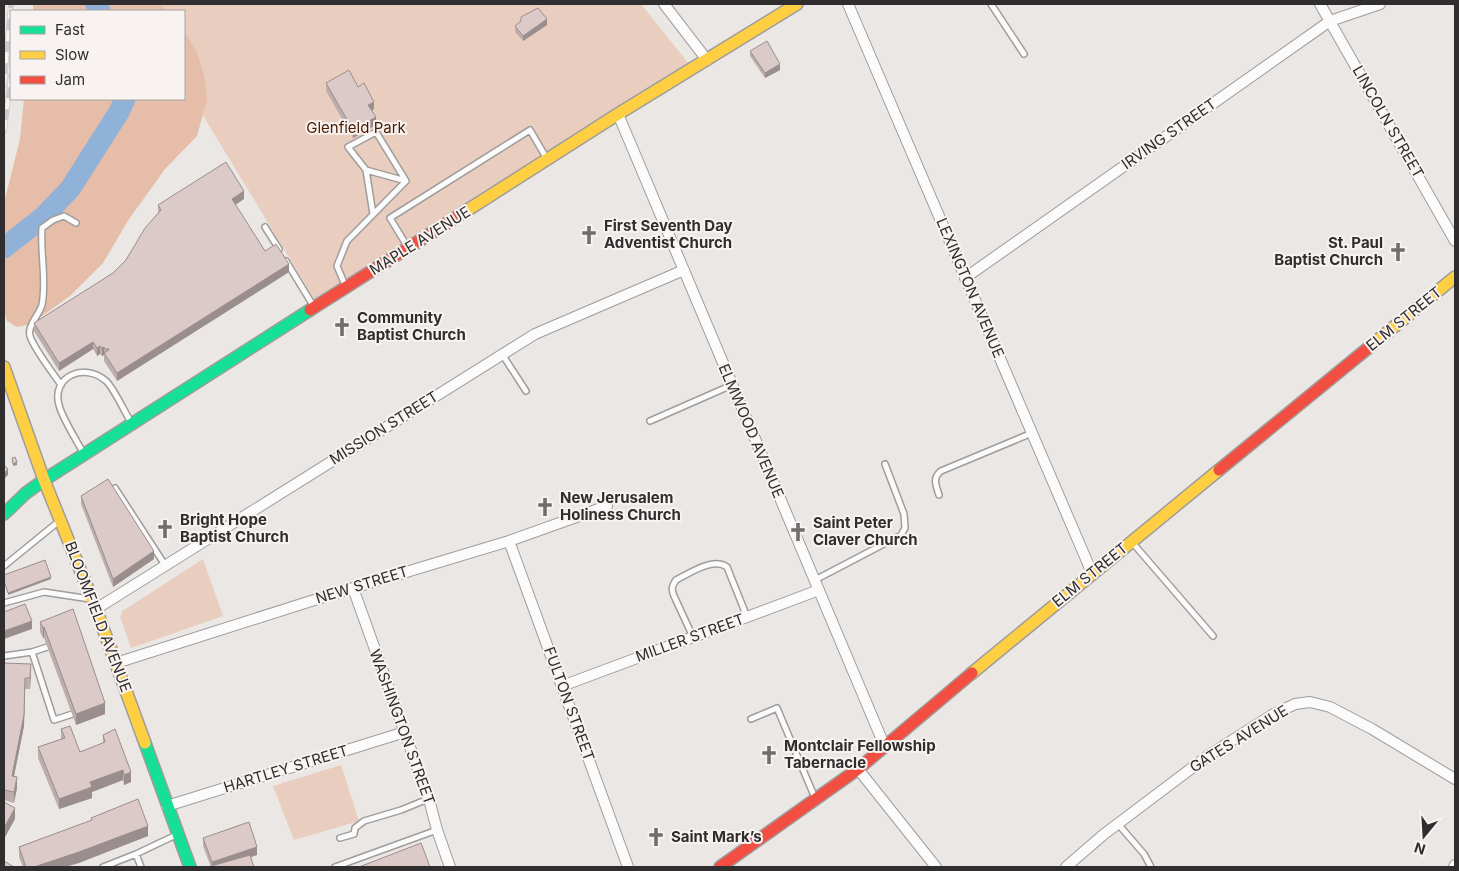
<svg xmlns="http://www.w3.org/2000/svg" width="1459" height="871" font-family="Inter,sans-serif">
<style>
.green{fill:#e9cdbe}
.forest{fill:#e6bda8}
.lines{fill:none;stroke-linecap:round;stroke-linejoin:round}
.river{stroke:#90b1d8;stroke-width:21}
.lane-casing{stroke:#9f9d9c;stroke-width:8}
.street-casing{stroke:#9f9d9c;stroke-width:12}
.fast-casing{stroke:#9f9d9c;stroke-width:14}
.slow-casing{stroke:#9f9d9c;stroke-width:14}
.jam-casing{stroke:#9f9d9c;stroke-width:14}
.lane{stroke:#fcfbfb;stroke-width:5}
.street{stroke:#fcfbfb;stroke-width:10}
.fast{stroke:#16e098;stroke-width:11}
.slow{stroke:#ffcf43;stroke-width:11}
.jam{stroke:#f24e42;stroke-width:11}
.rail-casing{stroke:#cbcbcb;stroke-width:5.5}
.rail{stroke:#f8f3f1;stroke-width:4;stroke-dasharray:11;stroke-linecap:butt}
.wall{fill:#bdaead}
.shaded-wall{fill:#9a8d8d}
.building{fill:#dccac9;stroke:#9a8d8d}
.labels{text-anchor:middle;stroke-width:4;stroke-linejoin:round;paint-order:stroke}
.street-label{font-size:15px;fill:#2f2d2d;stroke:#f8f3f1}
.park-label{font-size:15px;fill:#471a00;stroke:#f8f3f1}
.poi-label{font-size:15px;font-weight:bold;fill:#2f2d2d;stroke:#f8f3f1;text-anchor:start}
</style>
<rect width="100%" height="100%" fill="#eae7e5"/>
<path class="green" d="M135,4H641L689,64L316,302L184,84V11H139Z
M203,559L223,616L131,648L120,616L122,615L121,612Z
M341,765L359,821L294,840L273,786Z"/>
<path class="forest" d="M33,4H160L167,11H33Z
M184,31L197,52L204,75L207,100L197,136L165,169L129,219L103,263L70,296L31,324L17,327L7,321L4,311V203L20,139L24,99H184Z"/>
<g class="lines">
<path class="river" d="M96,4L100,11
M4,248L43,217L70,189L119,112L125,99"/>
<g class="lane-casing">
<path id="lane" d="M991,4L1024,54
M376,132L406,181L366,170L348,147Z
M366,170L373,214
M265,227L279,249
M407,246L390,218L530,130L547,159
M286,261L314,307
M345,285L337,266L347,241L406,181
M502,354L526,391
M61,385C53,373 34,349 30,336C27,326 39,315 42,305C47,279 40,254 42,228L53,220L64,216L76,223
M650,421L732,385
M84,454C77,441 62,418 59,405C51,376 85,362 106,381C114,388 125,413 132,424
M115,488L165,565
M939,495C936,485 932,478 941,471L1032,433
M1131,541L1213,636
M4,566L58,522
M815,580L901,535L905,528L904,514L885,464
M4,603L44,592L90,599
M693,637L674,596C671,589 672,586 676,580C690,573 713,557 727,567L747,617
M63,642L85,710L54,720L32,652Z
M4,656L32,652
M751,719L777,708L815,798
M1118,824L1144,854L1151,867
M340,838L354,834L355,828L364,821L401,810L428,799
M136,854L176,835
M103,867L136,854L141,867
M335,867L437,830"/>
</g>
<g class="street-casing">
<path id="street" d="M664,4L707,60
M848,4L1092,573
M1320,4L1455,241
M618,114L885,747
M965,278L1330,21L1380,4
M509,541L628,867
M353,588L430,803L437,830L450,867
M96,609L535,334L684,270
M116,663L330,595L509,541L607,506
M562,686L819,590
M858,769L936,867
M167,806L405,732
M1066,867L1103,835L1209,755L1272,715L1295,704L1310,702L1330,707L1372,729L1455,779
M1454,867L1455,865"/>
</g>
<g class="fast-casing">
<path id="fast" d="M4,514L26,493L44,480L310,310
M145,743L190,867"/>
</g>
<g class="slow-casing">
<path id="slow" d="M463,213L618,114L797,4
M1373,344L1455,277
M4,367L44,480L96,609L145,743
M972,673L1219,470"/>
</g>
<g class="jam-casing">
<path id="jam" d="M310,310L463,213
M1219,470L1373,344
M720,867L858,769L972,673"/>
</g>
<use href="#lane" class="lane"/>
<use href="#street" class="street"/>
<use href="#fast" class="fast"/>
<use href="#slow" class="slow"/>
<use href="#jam" class="jam"/>
<g class="rail-casing">
<path id="rail" d="M4,85L11,4
M4,131L11,76"/>
</g>
<use href="#rail" class="rail"/>
</g>
<path class="wall" d="M547,25L523,41L515,32V26Z
M750,51L780,70L765,78L750,56Z
M326,83L358,87L374,109L372,111L376,125L353,138L326,91Z
M244,199L235,205L265,251L289,272L117,381L104,361V355L102,356L100,354L97,356L93,349L59,371L34,331V323L113,273L126,260L158,214V205Z
M81,496L154,559L113,587L81,504Z
M40,622L105,714L76,725L44,638H43L40,632Z
M4,663L31,674L30,689H25L24,726L14,776L17,788L14,803L4,800Z
M61,729L80,752L103,743V735L131,782L124,785L123,780L92,792V798L59,809L38,758V747L61,739Z
M91,818L148,836L65,867H23L19,857V847L91,821Z
M203,838L257,855L251,857L254,867H211L203,846Z"/>
<path class="shaded-wall" d="M547,19V25L523,41V36Z
M780,64V70L765,78V73Z
M374,102V109L368,112V105Z
M376,117V125L353,138V130Z
M244,191V199L232,207V199Z
M289,264V272L117,381V373Z
M93,342V349L59,371V363Z
M100,346V354L97,356V348Z
M104,347V355L102,356V348Z
M17,462V465L13,466V464Z
M8,469V475L4,479V474Z
M154,551V559L113,587V579Z
M51,577V579L8,595V593Z
M32,621V629L4,639V631Z
M44,627V638H43V628Z
M31,664V674L30,689V678Z
M25,678L24,726L12,786V776Z
M105,703V714L76,725V714Z
M123,770V780L92,792V798L59,809V799L90,782Z
M131,772V782L124,785V775Z
M17,777V788L14,803V792Z
M15,808V819L4,839V828Z
M148,826V836L79,863L65,867H34Z
M257,847V855L221,867H212V862Z"/>
<path class="building" d="M538,8L547,19L523,36L515,26L521,21V17Z
M767,41L780,64L765,73L750,51Z
M349,70L358,87L364,83L374,102L368,105L376,117L353,130L326,83Z
M226,162L244,191L232,199L265,251L276,244L289,264L117,373L104,353L109,350L108,348L106,350L104,347L102,348L100,346L97,348L93,342L59,363L34,323L113,273L126,260L145,228L161,210L158,205Z
M15,457L17,462L13,464L12,458Z
M4,465L8,469L4,474Z
M108,479L154,551L113,579L81,496Z
M45,560L51,577L8,593L4,581V575Z
M25,604L32,621L4,631V612Z
M73,609L105,703L76,714L44,627L43,628L40,622Z
M4,663L31,664L30,678H25L24,715L12,776L17,777L14,792L4,790Z
M70,726L80,752L105,742L103,735L115,729L131,772L124,775L123,770L90,782L92,787L59,799L38,747L65,738L61,729Z
M138,799L148,826L79,852L34,867H26L19,847L92,820L91,818Z
M4,802L15,808L4,828Z
M249,822L257,847L212,862L203,838Z
M421,843L430,867H359Z
M250,855L254,867H212L211,866Z
M4,861L14,867H4Z"/>
<defs>
<g id="church-bare" transform="scale(1.5)"><path d="M-1.2-6h2.4v3.5h3.3v2.4h-3.3V6h-2.4V-.1h-3.3v-2.4h3.3Z" fill="#706e6d" stroke="#f8f3f1" stroke-width="2.5" paint-order="stroke"/></g>
</defs>
<g fill-rule="evenodd">
<use href="#church-bare" x="589" y="235"/>
<use href="#church-bare" x="1398" y="252"/>
<use href="#church-bare" x="342" y="327"/>
<use href="#church-bare" x="545" y="507"/>
<use href="#church-bare" x="165" y="529"/>
<use href="#church-bare" x="798" y="532"/>
<use href="#church-bare" x="769" y="755"/>
<use href="#church-bare" x="656" y="837"/>
</g>
<g class="labels">
<g class="street-label">
<text transform="translate(1388 122) rotate(60)" y="5">LINCOLN STREET</text>
<text transform="translate(1169 134) rotate(-35)" y="5">IRVING STREET</text>
<text transform="translate(420 241) rotate(-32)" y="5">MAPLE AVENUE</text>
<text transform="translate(970 288) rotate(67)" y="5">LEXINGTON AVENUE</text>
<text transform="translate(1404 319) rotate(-39)" y="5">ELM STREET</text>
<text transform="translate(384 428) rotate(-32)" y="5">MISSION STREET</text>
<text transform="translate(751 431) rotate(67)" y="5">ELMWOOD AVENUE</text>
<text transform="translate(1090 575) rotate(-39)" y="5">ELM STREET</text>
<text transform="translate(362 585) rotate(-17)" y="5">NEW STREET</text>
<text transform="translate(98 617) rotate(69)" y="5">BLOOMFIELD AVENUE</text>
<text transform="translate(690 638) rotate(-20)" y="5">MILLER STREET</text>
<text transform="translate(569 704) rotate(70)" y="5">FULTON STREET</text>
<text transform="translate(402 727) rotate(70)" y="5">WASHINGTON STREET</text>
<text transform="translate(1239 739) rotate(-32)" y="5">GATES AVENUE</text>
<text transform="translate(286 769) rotate(-17)" y="5">HARTLEY STREET</text>
</g>
<g class="park-label">
<text x="356" y="133">Glenfield Park</text>
</g>
<g class="poi-label">
<text x="604" y="231">First Seventh Day<tspan x="604" dy="17">Adventist Church</tspan></text>
<text x="1383" y="248" text-anchor="end">St. Paul<tspan x="1383" dy="17">Baptist Church</tspan></text>
<text x="357" y="323">Community<tspan x="357" dy="17">Baptist Church</tspan></text>
<text x="560" y="503">New Jerusalem<tspan x="560" dy="17">Holiness Church</tspan></text>
<text x="180" y="525">Bright Hope<tspan x="180" dy="17">Baptist Church</tspan></text>
<text x="813" y="528">Saint Peter<tspan x="813" dy="17">Claver Church</tspan></text>
<text x="784" y="751">Montclair Fellowship<tspan x="784" dy="17">Tabernacle</tspan></text>
<text x="671" y="842">Saint Mark’s</text>
</g>
</g>
<rect width="1459" height="871" fill="none" stroke="#2f2d2d" stroke-width="10"/>
<rect x="10" y="10" width="175" height="90" fill="#f8f3f1" stroke="#a8a4a3"/>
<rect x="20" y="26" width="25" height="8" fill="#16e098" stroke="#a8a4a3"/>
<text x="55" y="35" font-size="15" fill="#2f2d2d">Fast</text>
<rect x="20" y="51" width="25" height="8" fill="#ffcf43" stroke="#a8a4a3"/>
<text x="55" y="60" font-size="15" fill="#2f2d2d">Slow</text>
<rect x="20" y="76" width="25" height="8" fill="#f24e42" stroke="#a8a4a3"/>
<text x="55" y="85" font-size="15" fill="#2f2d2d">Jam</text>
<g transform="translate(1424 836) rotate(198)" stroke="#f8f3f1" stroke-width="4" paint-order="stroke">
<path d="M0-4L9 19L0 12L-9 19Z" fill="#2f2d2d"/>
<text y="-8" font-size="14" font-weight="bold" text-anchor="middle" fill="#2f2d2d">N</text>
</g>
</svg>
